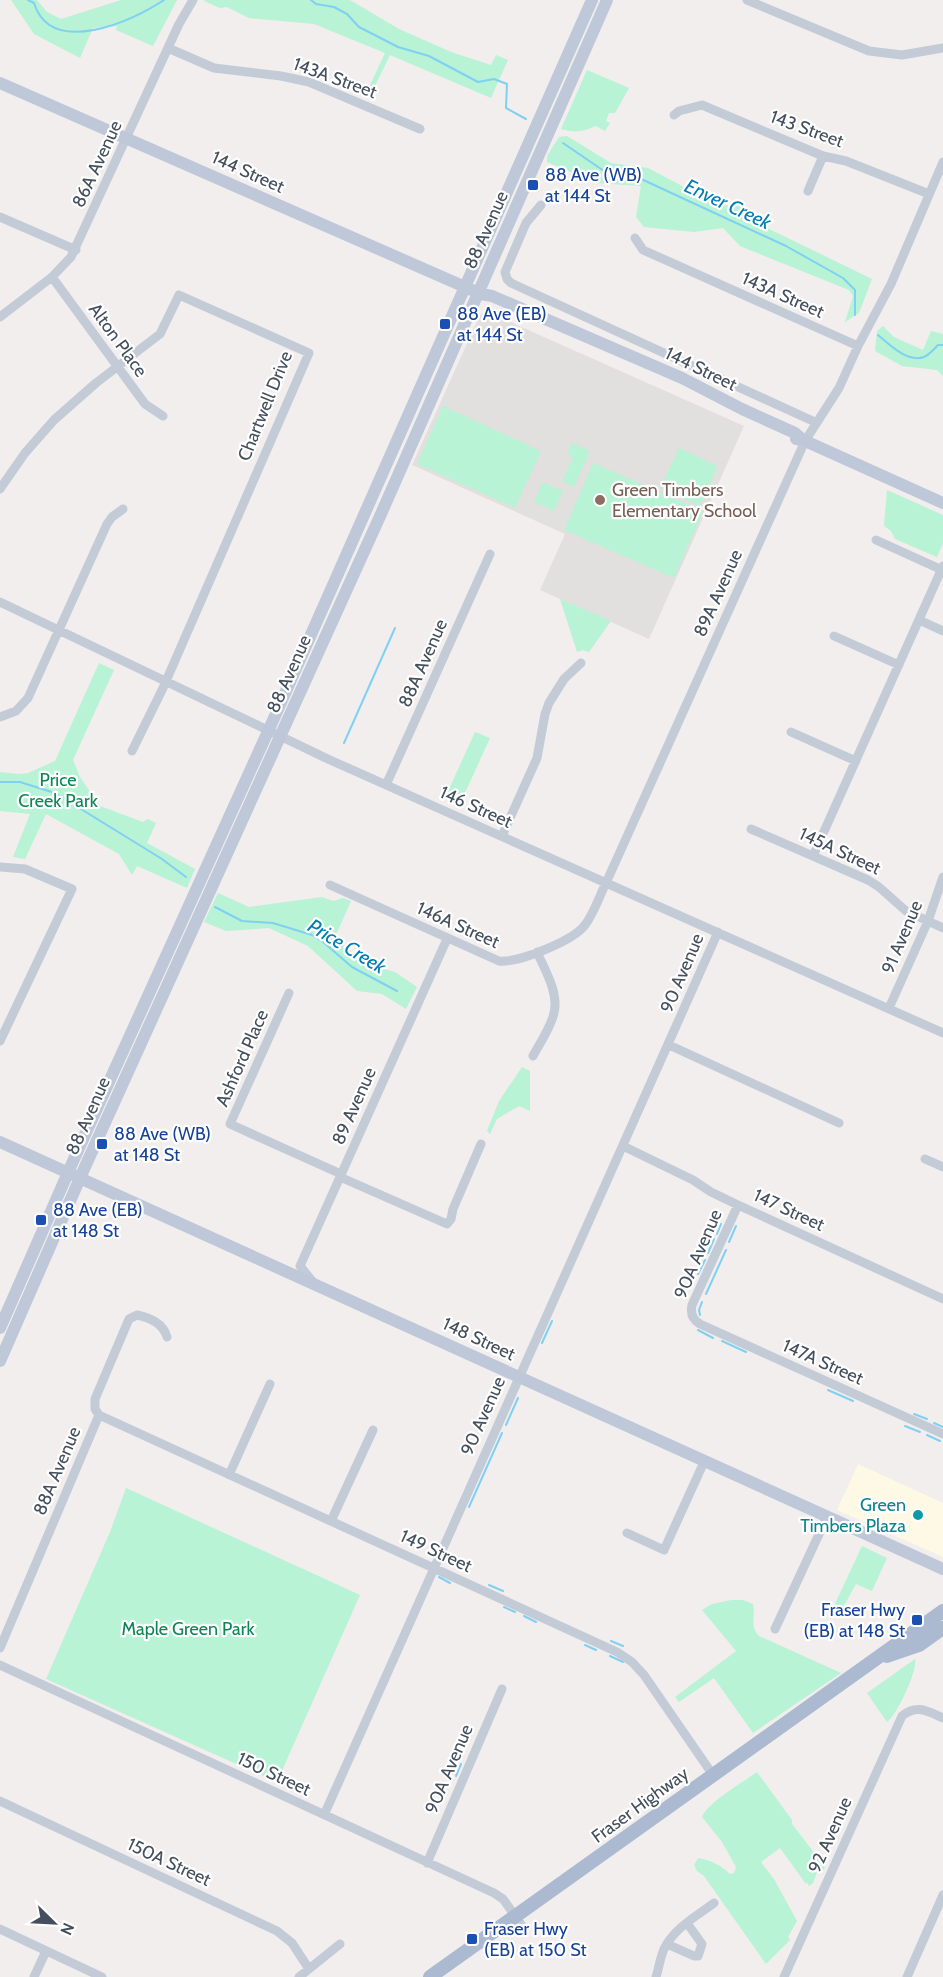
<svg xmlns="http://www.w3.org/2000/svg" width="943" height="1977" font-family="Cabin,sans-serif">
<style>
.commercial{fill:#fdf9e5}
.education{fill:#e2dfdf}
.green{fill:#b7f3d4}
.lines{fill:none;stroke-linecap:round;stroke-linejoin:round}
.stream{stroke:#80d0f4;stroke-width:2}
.street{stroke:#c3cbd7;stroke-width:9}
.secondary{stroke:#bec8d9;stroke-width:12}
.primary{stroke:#abbad0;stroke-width:14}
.transit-dot{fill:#1a4fb4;stroke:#fff;stroke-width:2}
.education-dot{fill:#8d6e63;stroke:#fff;stroke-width:2}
.culture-dot{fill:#0f9aa8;stroke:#fff;stroke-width:2}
.labels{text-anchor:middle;stroke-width:4.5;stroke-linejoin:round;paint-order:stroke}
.street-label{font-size:18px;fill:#444f5d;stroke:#fff}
.transit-label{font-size:18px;fill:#164399;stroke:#fff;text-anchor:start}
.education-label{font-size:18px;fill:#785e54;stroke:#fff;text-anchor:start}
.park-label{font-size:18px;fill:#0e8555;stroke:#fff}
.culture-label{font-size:18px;fill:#0d838f;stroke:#fff;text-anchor:end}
.water-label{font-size:20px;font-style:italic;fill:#007db4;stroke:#fff}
</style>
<rect width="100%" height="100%" fill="#f1eeed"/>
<path class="commercial" d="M858,1464L943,1503V1557L837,1510Z"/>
<path class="education" d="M488,312L744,426L649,639L540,590L565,534L412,465L480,315Z"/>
<path class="green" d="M11,0H37L47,12L61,19L121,0H177L153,46L116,30L117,26L93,28L80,58L34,34Z
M205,0H350L399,29L451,52L491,65L496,55L508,60L491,98L390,55L369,98L365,96L385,53L314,24L249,18L227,7L220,8L204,1Z
M587,70L629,88L615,113H609L606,121L610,123L605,131L596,126C583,132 575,133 561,129Z
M567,136L611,163L648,168L720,206L743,204L755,222L872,279L859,313L845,322L853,296L849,290L740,246L723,228L694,232L644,227L636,217L641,186L596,183L547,162V156L559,137Z
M883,326L894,337L923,350L931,331L943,334V376L937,370L902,366L875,351L877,331Z
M443,406L541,451L515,508L417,464Z
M572,443L590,451L574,487L562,481L573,457L567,454Z
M679,448L715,465L717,468L700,506L660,488Z
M593,463L703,511L674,578L564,530Z
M543,482L563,491L554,511L534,502Z
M887,490L943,515V543L937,557L895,539L891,531L884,526Z
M560,599L611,621L589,652L583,650L577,652Z
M99,663L114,670L73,760L80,777L100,806L143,822L148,819L156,823L147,843L195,869L187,888L137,866L132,875L119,854L46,814L25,859L13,857L30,814L0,811V772L19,774L28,773L55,761Z
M475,732L490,738L460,804L445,798Z
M218,893L249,907L322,897L333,901L343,898L351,901L335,937L353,954L373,966L395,972L417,987L406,1009L382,994L357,991L308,946L269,928L226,931L204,922Z
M522,1067L530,1071V1111L519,1106L497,1119L490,1134L487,1131L499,1101Z
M126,1488L360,1595L277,1782L46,1679L110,1532Z
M862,1546L887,1558L872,1591L856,1584L841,1611L833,1608Z
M731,1600H743L753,1604C756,1616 749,1626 759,1636L841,1673L753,1733L714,1678L679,1702L675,1697L736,1651L702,1610L712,1604Z
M915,1659C918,1670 897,1715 887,1722L867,1693Z
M757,1772L792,1820V1824L825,1867L823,1870L820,1868L817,1872L813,1883L809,1886L807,1882L806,1884L780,1848L761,1862L774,1879L797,1921L788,1937L790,1940L766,1964L704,1876L697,1871L694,1865L698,1858C710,1860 721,1865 730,1874L734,1873L736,1867L722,1842L702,1817C708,1802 742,1783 757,1772Z"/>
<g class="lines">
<path class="stream" d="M28,0L34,3C51,58 133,21 164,0
M311,0L316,4L334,7L347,14L359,27L398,47L429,56L478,82L494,79L507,84L506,108L526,119
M563,143L604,171L639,178L786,246L843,278L855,290V315
M878,335C889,344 907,363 924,357C929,355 934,349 938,345H943
M344,743L395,628
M0,782H20L55,793L162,859L186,877
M215,907L242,921L273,923L312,935L322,941L352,967L397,991
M717,1234L721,1224
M729,1242L736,1226
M708,1253L714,1239
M698,1274L705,1260
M706,1294L726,1250
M700,1315L699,1310L702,1302
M698,1330L713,1338
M722,1341L746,1352
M542,1343L552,1321
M828,1390L853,1401
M914,1414L927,1419
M934,1423L943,1427
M506,1425L518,1398
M905,1426L920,1432
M927,1435L940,1441
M469,1507L502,1433
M439,1577L450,1583
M489,1585L503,1591
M504,1607L515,1612
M524,1616L536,1622
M611,1641L623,1646
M585,1645L596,1650
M610,1656L623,1662
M456,1776L461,1764"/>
<path class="street" d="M747,0L869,51L902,55L943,48
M168,48L214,68L281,76L309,82L420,129
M674,115L679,111L702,105L823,156L846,161L929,194
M808,191L823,156
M541,205L526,223L505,272L507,279L511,283L815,422
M0,217L76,250
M635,238L643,250L858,346
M52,277L145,404L163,416
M0,317L52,277L71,257L179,24L193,0
M0,489L25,453L54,420L96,383L160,334L179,295L309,353L163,688L132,751
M876,540L942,570
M0,602L330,760L943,1033
M919,620L943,631
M834,636L899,665
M0,717L16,711L28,698L107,524L112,517L123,509
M791,732L856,761
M386,785L490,554
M751,829L868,880L879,887L906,911L943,928
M502,836L537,758L545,714L549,703L564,679L581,663
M813,856L943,566
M0,867L25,869L72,889L0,1041
M330,885L499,961C518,963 573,941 585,925C594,913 599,897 606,883L805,441L839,388L858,346L891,284L943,162
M289,993L230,1124L341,1174
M889,1008L928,921L943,877
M669,1045L839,1123
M533,1056C540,1043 551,1027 554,1013C559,993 545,970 537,952
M623,1146L693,1180L711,1192L738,1205L943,1299
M925,1159L943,1167
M340,1177L447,1224L451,1219L453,1209L481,1144
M738,1205L692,1305C690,1314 693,1320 700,1324L943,1434
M313,1282L300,1266L447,939
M99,1415L617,1652L632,1662L644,1675L713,1775
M99,1415L95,1409V1399L129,1319L137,1315C150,1318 163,1323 167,1337
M229,1475L270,1384
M331,1521L373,1430
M627,1533L664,1550L704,1462
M775,1629L827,1517
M0,1648L99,1415
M0,1665L494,1893L503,1899L523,1927
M0,1801L277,1931L292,1943L309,1969
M324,1815L718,932
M427,1863L502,1689
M0,1929L102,1977
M667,1944L694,1956H698L702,1944L687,1923
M34,1977L46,1951
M299,1977L340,1944
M656,1977C659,1968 660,1958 664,1949C674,1928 697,1916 714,1903
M784,1977L902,1716C917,1704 927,1711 943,1718
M907,1977L943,1895"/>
<path class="secondary" d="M0,83L481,294L492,296L682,378L742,409L795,433L803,440
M796,439L803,440L943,503
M0,1142L943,1569
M0,1328L74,1159L275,716L592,0
M0,1361L84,1169L381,514L607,0"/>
<path class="primary" d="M887,1656L919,1645L943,1628
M430,1977L943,1611"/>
</g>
<g class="transit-dot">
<rect x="527" y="179" width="12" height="12" rx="3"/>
<rect x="439" y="318" width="12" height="12" rx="3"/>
<rect x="96" y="1138" width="12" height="12" rx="3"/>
<rect x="35" y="1214" width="12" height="12" rx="3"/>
<rect x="911" y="1614" width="12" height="12" rx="3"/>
<rect x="466" y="1933" width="12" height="12" rx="3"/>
</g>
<circle class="education-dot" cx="600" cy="500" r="6"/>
<circle class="culture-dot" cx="918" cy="1515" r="6"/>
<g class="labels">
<g class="street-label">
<text transform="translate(335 78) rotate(20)" y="6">143A Street</text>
<text transform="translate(807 129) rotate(20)" y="6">143 Street</text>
<text transform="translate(97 164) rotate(-65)" y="6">86A Avenue</text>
<text transform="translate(248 172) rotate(24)" y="6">144 Street</text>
<text transform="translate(486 230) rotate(-66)" y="6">88 Avenue</text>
<text transform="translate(783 295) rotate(24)" y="6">143A Street</text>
<text transform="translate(118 340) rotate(54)" y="6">Alton Place</text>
<text transform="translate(701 369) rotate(26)" y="6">144 Street</text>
<text transform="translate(265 406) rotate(-68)" y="6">Chartwell Drive</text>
<text transform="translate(718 593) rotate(-66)" y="6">89A Avenue</text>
<text transform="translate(423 663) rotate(-66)" y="6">88A Avenue</text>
<text transform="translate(289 674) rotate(-66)" y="6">88 Avenue</text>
<text transform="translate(476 807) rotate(24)" y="6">146 Street</text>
<text transform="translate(840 851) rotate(25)" y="6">145A Street</text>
<text transform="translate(458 925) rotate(24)" y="6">146A Street</text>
<text transform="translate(902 937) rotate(-67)" y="6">91 Avenue</text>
<text transform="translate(682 973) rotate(-67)" y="6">90 Avenue</text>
<text transform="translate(242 1058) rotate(-66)" y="6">Ashford Place</text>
<text transform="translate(354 1106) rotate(-66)" y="6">89 Avenue</text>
<text transform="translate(88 1116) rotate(-66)" y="6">88 Avenue</text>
<text transform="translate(789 1210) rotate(25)" y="6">147 Street</text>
<text transform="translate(698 1254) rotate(-67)" y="6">90A Avenue</text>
<text transform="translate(479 1339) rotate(25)" y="6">148 Street</text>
<text transform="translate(823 1362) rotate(24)" y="6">147A Street</text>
<text transform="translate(483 1416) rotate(-66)" y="6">90 Avenue</text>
<text transform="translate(57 1471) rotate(-67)" y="6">88A Avenue</text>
<text transform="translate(436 1551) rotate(25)" y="6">149 Street</text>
<text transform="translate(449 1769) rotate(-67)" y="6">90A Avenue</text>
<text transform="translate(274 1774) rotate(25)" y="6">150 Street</text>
<text transform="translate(640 1805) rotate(-36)" y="6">Fraser Highway</text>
<text transform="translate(830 1835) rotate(-66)" y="6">92 Avenue</text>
<text transform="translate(169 1862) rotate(25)" y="6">150A Street</text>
</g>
<g class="transit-label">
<text x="545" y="181">88 Ave (WB)<tspan x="545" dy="21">at 144 St</tspan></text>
<text x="457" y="320">88 Ave (EB)<tspan x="457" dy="21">at 144 St</tspan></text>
<text x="114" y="1140">88 Ave (WB)<tspan x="114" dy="21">at 148 St</tspan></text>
<text x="53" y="1216">88 Ave (EB)<tspan x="53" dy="21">at 148 St</tspan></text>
<text x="905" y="1616" text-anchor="end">Fraser Hwy<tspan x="905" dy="21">(EB) at 148 St</tspan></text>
<text x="484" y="1935">Fraser Hwy<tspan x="484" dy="21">(EB) at 150 St</tspan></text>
</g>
<g class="education-label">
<text x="612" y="496">Green Timbers<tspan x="612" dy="21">Elementary School</tspan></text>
</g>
<g class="park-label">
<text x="58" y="786">Price<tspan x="58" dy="21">Creek Park</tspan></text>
<text x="188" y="1635">Maple Green Park</text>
</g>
<g class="culture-label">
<text x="906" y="1511">Green<tspan x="906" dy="21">Timbers Plaza</tspan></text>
</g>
<g class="water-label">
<text transform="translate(728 204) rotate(25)" y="7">Enver Creek</text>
<text transform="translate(347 946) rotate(31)" y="7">Price Creek</text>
</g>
</g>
<g transform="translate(54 1923) rotate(114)" stroke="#ffffff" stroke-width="4.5" paint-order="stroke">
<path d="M0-4.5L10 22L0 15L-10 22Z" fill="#444f5d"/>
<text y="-9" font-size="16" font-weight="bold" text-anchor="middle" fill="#444f5d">N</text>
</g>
</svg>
